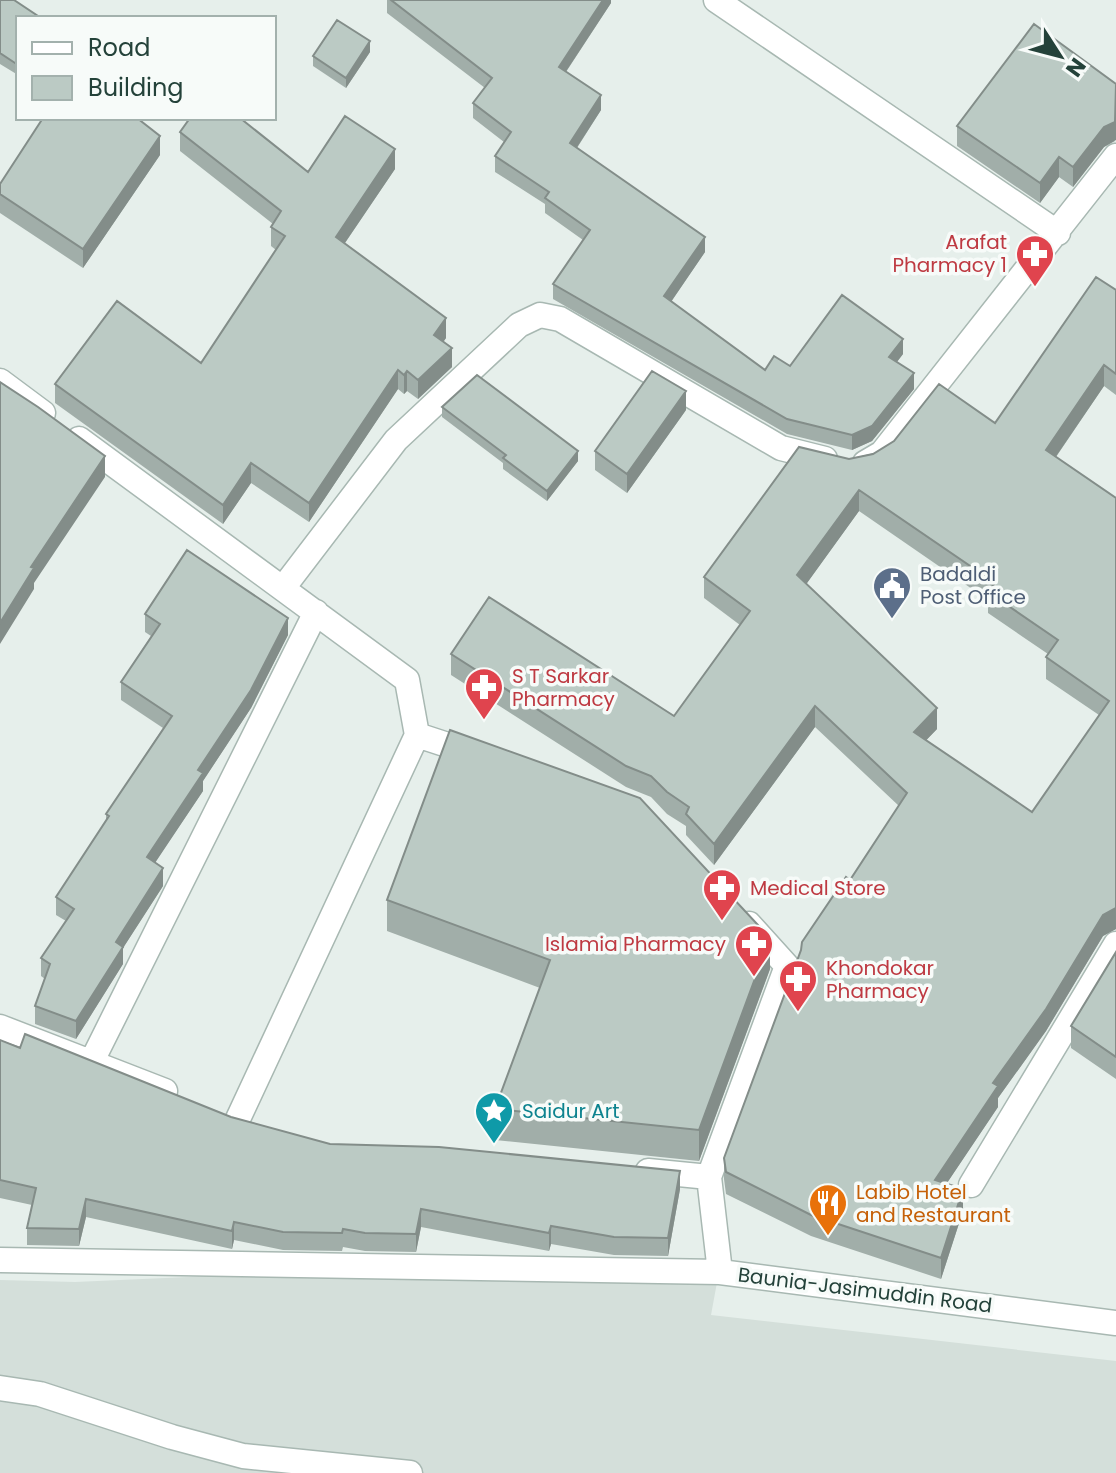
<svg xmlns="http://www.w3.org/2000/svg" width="1116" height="1473" font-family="Poppins,sans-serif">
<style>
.built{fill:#d4dfda}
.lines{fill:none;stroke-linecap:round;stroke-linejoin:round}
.minor-casing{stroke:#a8b8b2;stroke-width:27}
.minor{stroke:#fff;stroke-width:24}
.wall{fill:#a1aea9;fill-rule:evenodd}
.shaded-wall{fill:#838d89}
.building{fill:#bbcac4;stroke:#838d89;stroke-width:2;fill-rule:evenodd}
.labels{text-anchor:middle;stroke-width:7;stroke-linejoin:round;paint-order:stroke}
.health-label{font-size:20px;fill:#be3a42;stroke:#f7fbf9;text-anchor:start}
.service-label{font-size:20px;fill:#4e5e75;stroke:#f7fbf9;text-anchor:start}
.culture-label{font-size:20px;fill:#0d838f;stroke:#f7fbf9;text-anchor:start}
.food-label{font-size:20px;fill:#c56008;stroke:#f7fbf9;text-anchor:start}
.street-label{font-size:20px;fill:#24423a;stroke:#f7fbf9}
</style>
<rect width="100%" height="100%" fill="#e6efeb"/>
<path class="built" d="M302,1272L718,1277L711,1315L1116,1361V1473H0V1280L75,1282Z"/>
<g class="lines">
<g class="minor-casing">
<path id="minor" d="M716,0L1058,233
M0,381L43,413
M79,439L407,680L417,735L237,1121
M865,463L882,453L1116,156
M283,588L396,440L519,325L540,315L560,319L781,448L825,459
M417,735L475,754
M0,1027L165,1091
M92,1061L316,612
M648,1171L709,1177L720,1272L1116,1323
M709,1177L787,966L749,924
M971,1185L1116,944
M0,1260L720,1272
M0,1388L40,1394L172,1437L243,1456L410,1473"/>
</g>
<use href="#minor" class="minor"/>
</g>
<path class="wall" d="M0,0L18,18V75L0,64Z
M387,0H611V3L566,72L601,110L577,148L705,252L671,302L765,370L903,354L897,362L914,389L872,441L852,450L787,434L553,299V284L583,240L545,213V204L495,172V156L504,142L473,118V103L485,88L387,13Z
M370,52L346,88L313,66V56Z
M957,126L1115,141L1104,147L1073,187L1059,177L1040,203L957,146Z
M180,132L308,172L395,169L345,243L446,338L444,341L452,367L418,399L407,391L404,394L398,389L309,522L251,483L223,524L55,403V384L201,363L276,250L271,246V227L273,224L180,151Z
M160,155L83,268L0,213V184Z
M1116,290V395L1104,386L1056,457L1116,498V929L1103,936L1046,1031L998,1098V1107L946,1184L963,1211L941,1279L811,1236L726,1194L724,1179V1158L850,880L899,806L815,727L714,865L686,835V826L667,814L651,797L626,787L451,675V654L674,716L740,625L704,598V577L849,459L995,423ZM859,511L988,600V613L1048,654L1046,657V679L1099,715L1032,812L926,740L937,729L806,584Z
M442,407L578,461L547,501L503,469V463L442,417Z
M686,410L627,493L595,470V451Z
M145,614L288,635L251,708L203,781V791L155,862L163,886L123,948V964L76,1039L35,1024V1006L45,979L41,976V958L66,921L56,915V897L106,821V814L163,728L121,700V682L151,636L145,632Z
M387,900L770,969L699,1161L495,1140V1109L540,988L387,931Z
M1116,952V1079L1071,1048V1026Z
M0,1040L231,1117L330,1144L680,1189L668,1256L614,1255L551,1244L549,1251L421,1227L416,1252L365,1251L343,1247L342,1251L283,1250L234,1240L232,1249L86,1217L79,1246L27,1245V1228L32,1205L0,1198Z"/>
<path class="shaded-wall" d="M603,0H611V3L559,82V67Z
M370,41V52L346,88V78Z
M601,95V110L570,158V143Z
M1116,121V140L1104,147L1073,187V167L1104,127Z
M160,136V155L83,268V249Z
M395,149V169L336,256V237Z
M1059,157V177L1040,203V183Z
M705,237V252L664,312V296Z
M446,318V338L434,354V335Z
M903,339V354L889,372V357Z
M452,348V367L418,399V380Z
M1104,365V386L1046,471V450Z
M398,370V389L309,522V503Z
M407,371V391L404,394V375Z
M914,373V389L872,441L852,450V435Z
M686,391V410L627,493V474Z
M578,451V461L547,501V491Z
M105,456V477L34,583V589L0,644V623L31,567Z
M251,463V483L223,524V505Z
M859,490V511L797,597V575Z
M288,618V635L251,708L203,781V791L147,875V857Z
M815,706V727L714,865V844Z
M937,708V729L914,753V732Z
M163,868V886L123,948V964L76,1039V1021L116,942Z
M1116,908V929L1103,936L1046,1031L998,1098V1107L935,1201V1180L993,1083L1103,915Z
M770,938V969L699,1161V1130Z
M680,1171V1189L668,1256V1238Z
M963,1189V1211L941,1279V1258Z
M86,1199V1217L79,1246V1229Z
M421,1209V1227L416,1252V1234Z
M234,1222V1240L232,1249V1231Z
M551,1226V1244L549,1251V1233Z"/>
<path class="building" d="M0,0H14L41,18H18V65L0,53Z
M391,0H603L559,67L601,95L570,143L705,237L664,296L765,370L774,356L790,366L842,295L903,339L889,357L914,373L872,426L852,435L787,419L553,284L590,230L545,198L549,192L495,156L511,132L473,103L492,78Z
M337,20L370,41L346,78L313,56Z
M1034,24L1116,84L1115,122L1104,127L1073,167L1059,157L1040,183L957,126Z
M345,116L395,149L336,237L446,318L434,335L452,348L418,380L407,371L404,375L398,370L309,503L251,463L223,505L55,384L117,301L201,363L285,236L271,227L281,211L180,132L190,118H240L308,172Z
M43,118H137L160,136L83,249L0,194V184Z
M1096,277L1116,290V374L1104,365L1046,450L1116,498V908L1103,915L1046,1009L993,1083L998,1086L935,1180L963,1189L941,1258L811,1215L726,1172L724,1158L801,950L802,942L846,877L850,880L907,793L815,706L714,844L686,814L689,807L667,792L651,776L626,766L451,654L489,597L674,716L750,611L704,577L799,447L849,459L873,454L894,441L939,384L995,423ZM859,490L995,583L988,592L1058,640L1046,657L1109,701L1032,812L914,732L937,708L797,575Z
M652,371L686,391L627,474L595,451Z
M477,375L578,451L547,491L503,458L506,455L442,407Z
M0,382L38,407L105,456L31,567L34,568L0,623Z
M187,550L288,618L251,690L198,770L203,773L147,857L163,868L116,942L123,947L76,1021L35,1006L50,964L41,958L74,909L56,897L109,816L106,814L172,716L121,682L160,624L145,614Z
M450,730L640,798L770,938L699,1130L495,1109L550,960L387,900Z
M1116,952V1057L1071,1026Z
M25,1034L231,1117L330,1144L439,1147L680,1171L668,1238L614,1237L551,1226L549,1233L421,1209L416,1234L365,1233L343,1229L342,1233L283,1232L234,1222L232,1231L86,1199L79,1229L27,1228L36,1188L0,1180V1040L20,1048Z"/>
<defs>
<g id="pharmacy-pin" transform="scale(2)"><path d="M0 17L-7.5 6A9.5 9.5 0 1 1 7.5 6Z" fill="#e0444e" stroke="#f7fbf9"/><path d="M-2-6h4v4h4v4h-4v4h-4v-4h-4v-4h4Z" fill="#fff"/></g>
<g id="civic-pin" transform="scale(2)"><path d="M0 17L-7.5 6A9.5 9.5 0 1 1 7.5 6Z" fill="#5c6f8a" stroke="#f7fbf9"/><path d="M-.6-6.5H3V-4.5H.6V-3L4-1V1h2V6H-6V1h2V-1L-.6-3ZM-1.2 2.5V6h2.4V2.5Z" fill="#fff"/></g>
<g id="sight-pin" transform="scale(2)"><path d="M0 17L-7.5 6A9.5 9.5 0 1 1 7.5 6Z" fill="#0f9aa8" stroke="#f7fbf9"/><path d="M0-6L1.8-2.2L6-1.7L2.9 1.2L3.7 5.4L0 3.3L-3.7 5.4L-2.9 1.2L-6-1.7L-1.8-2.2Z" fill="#fff"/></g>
<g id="restaurant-pin" transform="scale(2)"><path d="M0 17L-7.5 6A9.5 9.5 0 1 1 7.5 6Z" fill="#e8710a" stroke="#f7fbf9"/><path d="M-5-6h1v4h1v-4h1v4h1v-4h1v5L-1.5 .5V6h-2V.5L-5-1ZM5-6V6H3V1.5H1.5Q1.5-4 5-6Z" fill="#fff"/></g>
</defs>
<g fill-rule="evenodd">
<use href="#pharmacy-pin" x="1035" y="254"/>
<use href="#civic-pin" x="892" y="586"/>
<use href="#pharmacy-pin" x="484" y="687"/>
<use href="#pharmacy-pin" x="722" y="888"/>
<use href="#pharmacy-pin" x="754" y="944"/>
<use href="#pharmacy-pin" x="798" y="979"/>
<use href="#sight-pin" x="494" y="1111"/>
<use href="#restaurant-pin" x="828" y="1203"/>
</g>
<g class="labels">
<g class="health-label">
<text x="1007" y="249" text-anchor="end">Arafat<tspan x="1007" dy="23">Pharmacy 1</tspan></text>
<text x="512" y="683">S T Sarkar<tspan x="512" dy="23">Pharmacy</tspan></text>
<text x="750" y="895">Medical Store</text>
<text x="726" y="951" text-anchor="end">Islamia Pharmacy</text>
<text x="826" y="975">Khondokar<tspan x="826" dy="23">Pharmacy</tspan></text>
</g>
<g class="service-label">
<text x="920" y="581">Badaldi<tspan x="920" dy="23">Post Office</tspan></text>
</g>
<g class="culture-label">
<text x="522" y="1118">Saidur Art</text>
</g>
<g class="food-label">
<text x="856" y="1199">Labib Hotel<tspan x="856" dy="23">and Restaurant</tspan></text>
</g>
<g class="street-label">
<text transform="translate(865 1290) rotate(7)" y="7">Baunia-Jasimuddin Road</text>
</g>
</g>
<rect x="16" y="16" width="260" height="104" fill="#f7fbf9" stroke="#a3b1ad" stroke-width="2"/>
<rect x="32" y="42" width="40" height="12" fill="#ffffff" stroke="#a3b1ad" stroke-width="2"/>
<text x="88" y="56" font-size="24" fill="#24423a">Road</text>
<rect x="32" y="76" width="40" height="24" fill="#bbcac4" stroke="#a3b1ad" stroke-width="2"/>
<text x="88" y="96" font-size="24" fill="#24423a">Building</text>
<g transform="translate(1060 56) rotate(126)" stroke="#f7fbf9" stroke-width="6" paint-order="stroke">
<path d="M0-6L14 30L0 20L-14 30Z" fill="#24423a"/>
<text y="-12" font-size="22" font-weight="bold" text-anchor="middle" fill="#24423a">N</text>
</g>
</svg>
